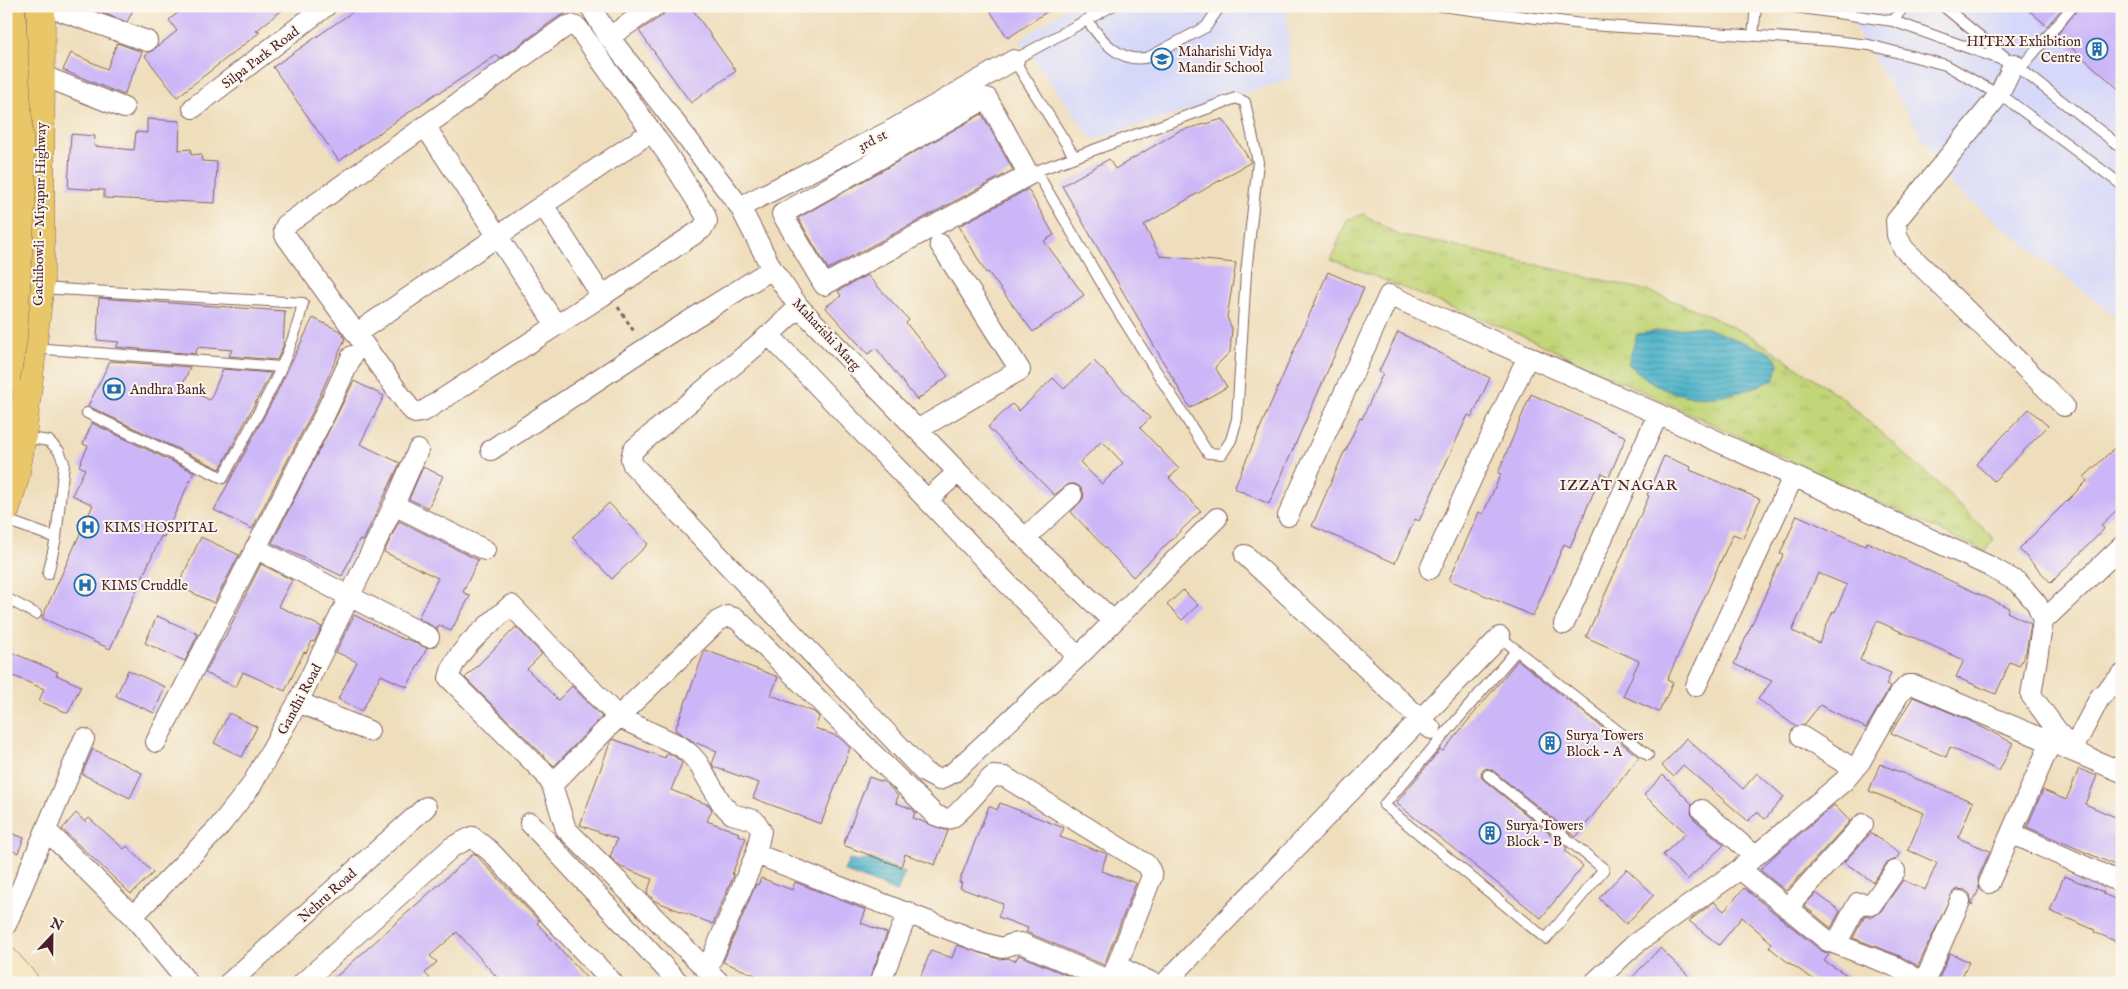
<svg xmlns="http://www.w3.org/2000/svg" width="2128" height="989" font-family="'IM FELL English',serif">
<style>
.built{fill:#d5d8f9}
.grass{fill:url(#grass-tufts);stroke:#867a52}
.water{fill:url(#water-rules);stroke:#4b697a}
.building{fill:#ccb6f8;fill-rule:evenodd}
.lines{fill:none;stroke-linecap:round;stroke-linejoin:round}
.lane-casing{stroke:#84625e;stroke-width:12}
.street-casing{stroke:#84625e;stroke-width:22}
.secondary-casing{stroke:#84625e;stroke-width:29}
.primary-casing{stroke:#84625e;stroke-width:29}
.path{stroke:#84625e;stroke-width:3;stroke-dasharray:4 4;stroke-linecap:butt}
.lane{stroke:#fff;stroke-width:10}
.street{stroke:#fff;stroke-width:20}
.secondary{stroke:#f6e9c3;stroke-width:28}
.primary{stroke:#e9c769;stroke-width:28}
.primary-bridge-casing{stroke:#84625e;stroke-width:29;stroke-linecap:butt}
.primary-bridge{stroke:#e9c769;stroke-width:28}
.labels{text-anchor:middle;stroke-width:4;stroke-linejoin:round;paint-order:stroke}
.poi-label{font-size:14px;fill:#4a1f2b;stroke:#fbf7ec;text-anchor:start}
.street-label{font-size:14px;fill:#4a1f2b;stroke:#fbf7ec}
.neighbourhood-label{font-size:15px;letter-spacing:1px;fill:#4a1f2b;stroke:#fbf7ec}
</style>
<defs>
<pattern id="grass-tufts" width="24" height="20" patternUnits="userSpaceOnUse" patternTransform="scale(1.25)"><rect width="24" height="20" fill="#c2d578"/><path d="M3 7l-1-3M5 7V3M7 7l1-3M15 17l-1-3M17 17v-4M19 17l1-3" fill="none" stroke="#a8b668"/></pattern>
<pattern id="water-rules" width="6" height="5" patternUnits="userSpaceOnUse" patternTransform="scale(1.25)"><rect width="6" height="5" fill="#4cb3ca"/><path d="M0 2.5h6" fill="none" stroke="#4191a4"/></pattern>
</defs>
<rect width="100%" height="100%" fill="#fbf7ec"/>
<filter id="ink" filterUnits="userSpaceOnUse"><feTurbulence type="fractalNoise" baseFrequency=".02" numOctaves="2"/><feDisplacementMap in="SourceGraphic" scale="10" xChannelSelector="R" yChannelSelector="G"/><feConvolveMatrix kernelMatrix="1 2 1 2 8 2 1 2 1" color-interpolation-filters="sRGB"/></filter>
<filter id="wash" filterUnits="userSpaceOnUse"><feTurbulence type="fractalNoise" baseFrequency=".0096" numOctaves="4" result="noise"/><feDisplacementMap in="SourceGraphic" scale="20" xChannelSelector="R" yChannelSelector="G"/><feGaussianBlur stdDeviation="1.12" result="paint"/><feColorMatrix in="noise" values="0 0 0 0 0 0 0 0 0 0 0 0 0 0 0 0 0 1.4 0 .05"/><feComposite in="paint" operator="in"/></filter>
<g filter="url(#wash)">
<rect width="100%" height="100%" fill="#efdebc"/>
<path class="built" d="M1070,6H1286L1291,79L1093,140L1020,40Z
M1842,6H2122V322L1952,186Z"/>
<path class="grass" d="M1363,214L1400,236L1450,245L1645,290L1699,311L1753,337L1841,397L1948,493L1994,539L1986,552L1519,334L1331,259L1347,220Z"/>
<path class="water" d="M1701,326L1772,353L1778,363L1775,379C1743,394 1701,404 1666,390C1652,385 1640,373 1628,364L1637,334Z
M849,859L856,862L871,859L905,872L897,892L844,871Z"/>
<g id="blocks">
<path class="building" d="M84,6H135L127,22Z
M186,6H287L256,31L260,32L177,97L145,56L177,31L169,20Z
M361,6H560L565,14L558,17L500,59L497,55L439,93L438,92L339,161L273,67Z
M670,6H690L736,71L691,103L639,31L662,16Z
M987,6H1055L1008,38Z
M2024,6H2064L2047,26Z
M2080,6H2122V92L2057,35Z
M117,43L142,52L124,95L63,70L71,53L107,69Z
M982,114L1013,170L828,269L798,218Z
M147,119L180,121L179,150L191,149V155L201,154L202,161L217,162L215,203L104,198V190L68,188L71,134L95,136L94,146L134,150L136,132L147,133Z
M1223,119L1251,162L1144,225L1160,256L1236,263L1227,317L1232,329L1230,352L1215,367L1227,387L1190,408L1062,186L1109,159L1115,169L1179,131Z
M1028,189L1054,235L1044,241L1084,295L1033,332L988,272L986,273L959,226Z
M1328,272L1364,288L1269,504L1234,488Z
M867,275L909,320L906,323L948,376L917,400L876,348L868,354L825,307L841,296L838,291Z
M99,298L285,311L283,346L277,360L229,356L232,350L198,347L195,354L116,347L119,342L97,340Z
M313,318L340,331L345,339L313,411L252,529L214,510L275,396Z
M1398,332L1490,378L1472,417L1468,415L1419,521L1415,519L1395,563L1312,526L1344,452H1345L1360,418L1362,419L1383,373L1379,371Z
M110,361L190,367L182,387L210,400L223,369L271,373L220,469L88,406Z
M1094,361L1150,418L1140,428L1179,469L1169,478L1201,511L1133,577L1071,512L1083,499L1084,493L1080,487L1075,484H1069L1054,495L988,427L1012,404L1019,411L1053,378L1064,389ZM1102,441L1123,463L1102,484L1080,462Z
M354,381L384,396L360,444L400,463L363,541L359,540L342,576L272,543Z
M1531,394L1626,437L1609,477L1602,473L1570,547L1564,544L1533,616L1449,580L1479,512L1483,514L1501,474L1498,473Z
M2029,409L2048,426L1994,481L1976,464Z
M92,423L194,472L164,537L161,536L110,649L42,618L93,505L72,495L85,469L79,466L88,446L83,444Z
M2122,441V505L2101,525L2104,529L2051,583L2019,549L2087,481L2084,477Z
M1664,456L1691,467L1690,470L1760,499L1743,538L1733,534L1667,680L1673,683L1659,712L1623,696L1639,661L1586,637L1649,496L1647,495Z
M423,467L443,476L428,508L409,499Z
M609,503L648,544L612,579L572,537Z
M1797,515L1865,546L1867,542L2009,608L2007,612L2031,624L2026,652L2019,666L2010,662L1996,694L1956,677L1964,660L1877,621L1860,660L1891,673L1886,685L1890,687L1866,728L1820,705L1804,725L1795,726L1758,699L1772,681L1734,664L1783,555L1780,554ZM1818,573L1847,585L1835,612L1833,611L1819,643L1792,631Z
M399,521L478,560L463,592L470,596L451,631L439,625L437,629L418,618L438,578L384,552Z
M201,537L239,555L214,603L178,586Z
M261,564L292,580L278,606L322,627L314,642L312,641L306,653L304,652L285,691L243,672L236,687L205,673L222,641H223Z
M1183,590L1198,605L1182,620L1167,605Z
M354,615L405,640L406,639L427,648L407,687L381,675L362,711L338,699L357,662L336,652Z
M157,616L198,634L185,661L145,643Z
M516,627L542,654L527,669L558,700L572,686L602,717L554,766L465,678Z
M6,650L58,672L56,675L81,686L68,713L39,701L44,689L6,673Z
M705,650L778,677L771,695L814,712L819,717L815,728L839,737L850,748L821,824L753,798L759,783L714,767L712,764L717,751L694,742L675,730Z
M1518,660L1639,757L1576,837L1492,770L1486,768L1482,771L1481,777L1484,780L1567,848L1565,851L1583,866L1541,918L1396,803L1440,750L1443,751Z
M128,670L165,687L154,713L116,696Z
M1913,697L1966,719L2013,743L1999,771L1950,747L1946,757L1891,733Z
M229,713L257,727L242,757L214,743Z
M1686,738L1743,789L1757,773L1784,797L1765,819L1757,812L1748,821L1683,765L1673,776L1662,766Z
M613,739L665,758L667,753L674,756L682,763L671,790L709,805L712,810L707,821L739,833L738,835L746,838L732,874L734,875L713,924L655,901L647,893L652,879L621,867L610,857L617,839L580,825L610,743Z
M93,749L142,773L130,798L82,774Z
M1880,764L1973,802L1958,838L1990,851L1978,878L1979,889L1972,905L1970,894L1965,890L1958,889L1953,892L1918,966L1898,955L1853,938L1865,915L1873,917L1881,911L1903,880L1925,890L1937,863L1908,850L1924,813L1869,791Z
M2079,769L2097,776L2085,804L2122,820V868L2027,827L2043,790L2066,800Z
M1663,775L1692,804L1691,813L1694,819L1724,845L1687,880L1663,855L1686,833L1644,795Z
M869,777L886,783L898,796L896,803L912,809L915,812L913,818L948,831L935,865L905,854L901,867L843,845Z
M1000,803L1064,828L1060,837L1107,854L1101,871L1136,883L1104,965L1026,932L1028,928L998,917L1003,904L960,888L962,883L959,882L989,806L997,810Z
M1834,805L1850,821L1786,891L1760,870L1775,855Z
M76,813L85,822L89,818L124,849L127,846L153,873L131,894L62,829Z
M6,831L24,838L18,853L6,848Z
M1871,833L1900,853L1896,859L1886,864L1873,882L1844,862Z
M474,853L539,921L537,923L591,983H502L457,932L430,956L437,962L425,973L434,983H329Z
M1627,869L1654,895L1626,924L1599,898Z
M2064,876L2104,892L2103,894L2122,902V944L2094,932L2095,930L2050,911Z
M761,878L792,890L795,882L866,910L861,923L887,933L868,983H752L755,975L723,962L756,884L758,885Z
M1744,888L1820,950L1829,954L1824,961L1860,983H1819L1785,960L1769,947L1772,943L1742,917L1719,945L1689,921L1714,902L1724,911Z
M1816,893L1840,911L1831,928L1804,906Z
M957,945L999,959L1008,958L1015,961L1019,955L1081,981L918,983L931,950L952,958Z
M1660,948L1696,983H1627Z
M1950,953L1969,962L1959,983H1937Z"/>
</g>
</g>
<g filter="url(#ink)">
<use href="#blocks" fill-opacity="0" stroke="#84625e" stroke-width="1"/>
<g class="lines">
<g class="lane-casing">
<path id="lane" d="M1441,6L1590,25L1835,41L1869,45L1946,65L2008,100L2122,185
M1788,6L1893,21L2014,64L2122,148
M1943,6L2004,56
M1087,20C1101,40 1121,65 1149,57L1206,27L1220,6
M1893,21L1904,6
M1753,36L1756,6
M2020,69L2073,6
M1236,98L1245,102L1258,162L1246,273L1237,419L1231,440L1222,454L1208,453L1118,311L1036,171Z
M1074,156L1014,60L1112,6
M40,288L303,303C290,365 252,422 223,478L87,413
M33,348L281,367
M23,437L49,441L59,451L64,463L56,538L48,574
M6,520L56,538
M6,598L36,614
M1500,637L1648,755
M1488,775L1604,869L1546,939L1384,805L1517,650"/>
</g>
<g class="street-casing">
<path id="street" d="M47,6L147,41
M590,6L609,37L740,207L772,269L799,307L958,472L1025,538L1113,621
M609,37L655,6
M2014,64L1999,95L1896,221L1897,235L1903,248L2064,406
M41,75L124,108
M987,98L1029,175L824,285L782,214Z
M193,108L326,6
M425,126L556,325
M543,205L651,132
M740,207L890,131L1014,60
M799,307L769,335L633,450L631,459L633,465L924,772L939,780L954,772L1078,657L1217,518
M357,333L543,205L602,296L702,229L707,221L705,214L666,152L578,28L571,25L565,27L286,225L284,230L285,235L409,407L415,413L424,411L602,296
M769,335L1078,657
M917,430L1020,370L940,244
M491,450L646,348L772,269
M927,500L958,472
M394,505L485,550
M1288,516L1389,295L1658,414L1989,566L2019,583L2037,604L2043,621L2031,695L2072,751
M1025,538L1072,495
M255,548L429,637
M1245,555L1431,729
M1430,569L1528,356
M2043,621L2122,546
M1564,624L1658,414
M1696,686L1793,477
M298,702L369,731
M1801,736L1854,769
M156,742L324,416L352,356
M2072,751L2100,697L2122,675
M552,785L618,717L680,746L690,754L698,763L722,804L732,814L754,820L758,825L761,831L756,854L981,942L1002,948L1012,944L1021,943L1115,983
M1702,810L1755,856
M530,823L679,983
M46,830L133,916L188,983
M2011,833L2122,883
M1740,869L1828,941L1894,966L1924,983
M1989,883L2051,742
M1787,908L1863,824
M133,916L218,828L251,786L298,702L394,505L418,450
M6,925L84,739
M1836,944L1858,903L1872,904L1895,871
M1117,966L1153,983
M707,970L756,854
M229,983L426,807
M303,983L452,847L472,837L490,851L613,983
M720,983L566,829L552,785L545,774L449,678C454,650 491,624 511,605L618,717L718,621L728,616L737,619L935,815C941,817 945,820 951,818C959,815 983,784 993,776L1005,777L1146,864L1150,870L1152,876L1110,983
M880,983L908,912
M1165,983L1500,637
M1594,983L1635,944L1740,869L1845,780L1860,762L1899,694L1908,685H1914L2122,772
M1924,983L1960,901"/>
</g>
<g class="secondary-casing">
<path id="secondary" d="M6,961L25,983"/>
</g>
<g class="primary-casing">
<path id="primary" d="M6,509L15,477L22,437L40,283L41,6"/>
</g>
<path class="path" d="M618,307L635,333"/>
<use href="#lane" class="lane"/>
<use href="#street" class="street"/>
<use href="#secondary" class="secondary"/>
<use href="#primary" class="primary"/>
<g class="primary-bridge-casing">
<path id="primary-bridge" d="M6,378L13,339L22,187L11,6"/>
</g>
<use href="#primary-bridge" class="primary-bridge"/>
</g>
</g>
<defs>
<g id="building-ring" transform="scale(1.125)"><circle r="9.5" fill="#fbf7ec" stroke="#1f6fb2" stroke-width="1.5"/><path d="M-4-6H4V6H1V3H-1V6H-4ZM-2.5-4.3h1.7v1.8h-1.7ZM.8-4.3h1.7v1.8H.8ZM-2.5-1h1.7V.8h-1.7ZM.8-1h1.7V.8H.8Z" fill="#1f6fb2"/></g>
<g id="school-ring" transform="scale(1.125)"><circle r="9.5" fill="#fbf7ec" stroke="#1f6fb2" stroke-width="1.5"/><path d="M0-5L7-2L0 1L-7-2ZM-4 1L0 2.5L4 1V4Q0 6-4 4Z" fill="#1f6fb2"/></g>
<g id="bank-ring" transform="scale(1.125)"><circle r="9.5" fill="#fbf7ec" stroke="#1f6fb2" stroke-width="1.5"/><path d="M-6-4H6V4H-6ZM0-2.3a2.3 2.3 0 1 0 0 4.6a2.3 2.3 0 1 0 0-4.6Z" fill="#1f6fb2"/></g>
<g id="hospital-ring" transform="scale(1.125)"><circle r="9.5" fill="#fbf7ec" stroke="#1f6fb2" stroke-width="1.5"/><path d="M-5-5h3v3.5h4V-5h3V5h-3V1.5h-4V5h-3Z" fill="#1f6fb2"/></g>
</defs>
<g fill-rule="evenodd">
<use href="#building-ring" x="2097" y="49"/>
<use href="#school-ring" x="1162" y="59"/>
<use href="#bank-ring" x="114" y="389"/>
<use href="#hospital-ring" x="88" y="527"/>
<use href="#hospital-ring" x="85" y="585"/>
<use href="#building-ring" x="1550" y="743"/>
<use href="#building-ring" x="1490" y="833"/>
</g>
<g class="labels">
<g class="poi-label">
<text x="2081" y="46" text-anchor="end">HITEX Exhibition<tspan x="2081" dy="16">Centre</tspan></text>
<text x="1178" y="56">Maharishi Vidya<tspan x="1178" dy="16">Mandir School</tspan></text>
<text x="130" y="394">Andhra Bank</text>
<text x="104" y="532">KIMS HOSPITAL</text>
<text x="101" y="590">KIMS Cruddle</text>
<text x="1566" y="740">Surya Towers<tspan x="1566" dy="16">Block - A</tspan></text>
<text x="1506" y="830">Surya Towers<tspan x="1506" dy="16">Block - B</tspan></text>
</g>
<g class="street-label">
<text transform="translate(260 57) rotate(-37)" y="5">Silpa Park Road</text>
<text transform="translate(872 140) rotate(-27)" y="5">3rd st</text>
<text transform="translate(39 214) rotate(-89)" y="5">Gachibowli - Miyapur Highway</text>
<text transform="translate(827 334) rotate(47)" y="5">Maharishi Marg</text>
<text transform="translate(299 699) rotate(-62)" y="5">Gandhi Road</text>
<text transform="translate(327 895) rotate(-42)" y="5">Nehru Road</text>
</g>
<g class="neighbourhood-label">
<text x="1619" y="490">IZZAT NAGAR</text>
</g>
</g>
<rect width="2128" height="989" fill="none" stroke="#fbf7ec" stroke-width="25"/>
<g transform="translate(52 936) rotate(22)" stroke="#fbf7ec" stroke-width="4" paint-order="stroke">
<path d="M0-4L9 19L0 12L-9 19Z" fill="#4a1f2b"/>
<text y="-8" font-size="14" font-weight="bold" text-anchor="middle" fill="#4a1f2b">N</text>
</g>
</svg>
